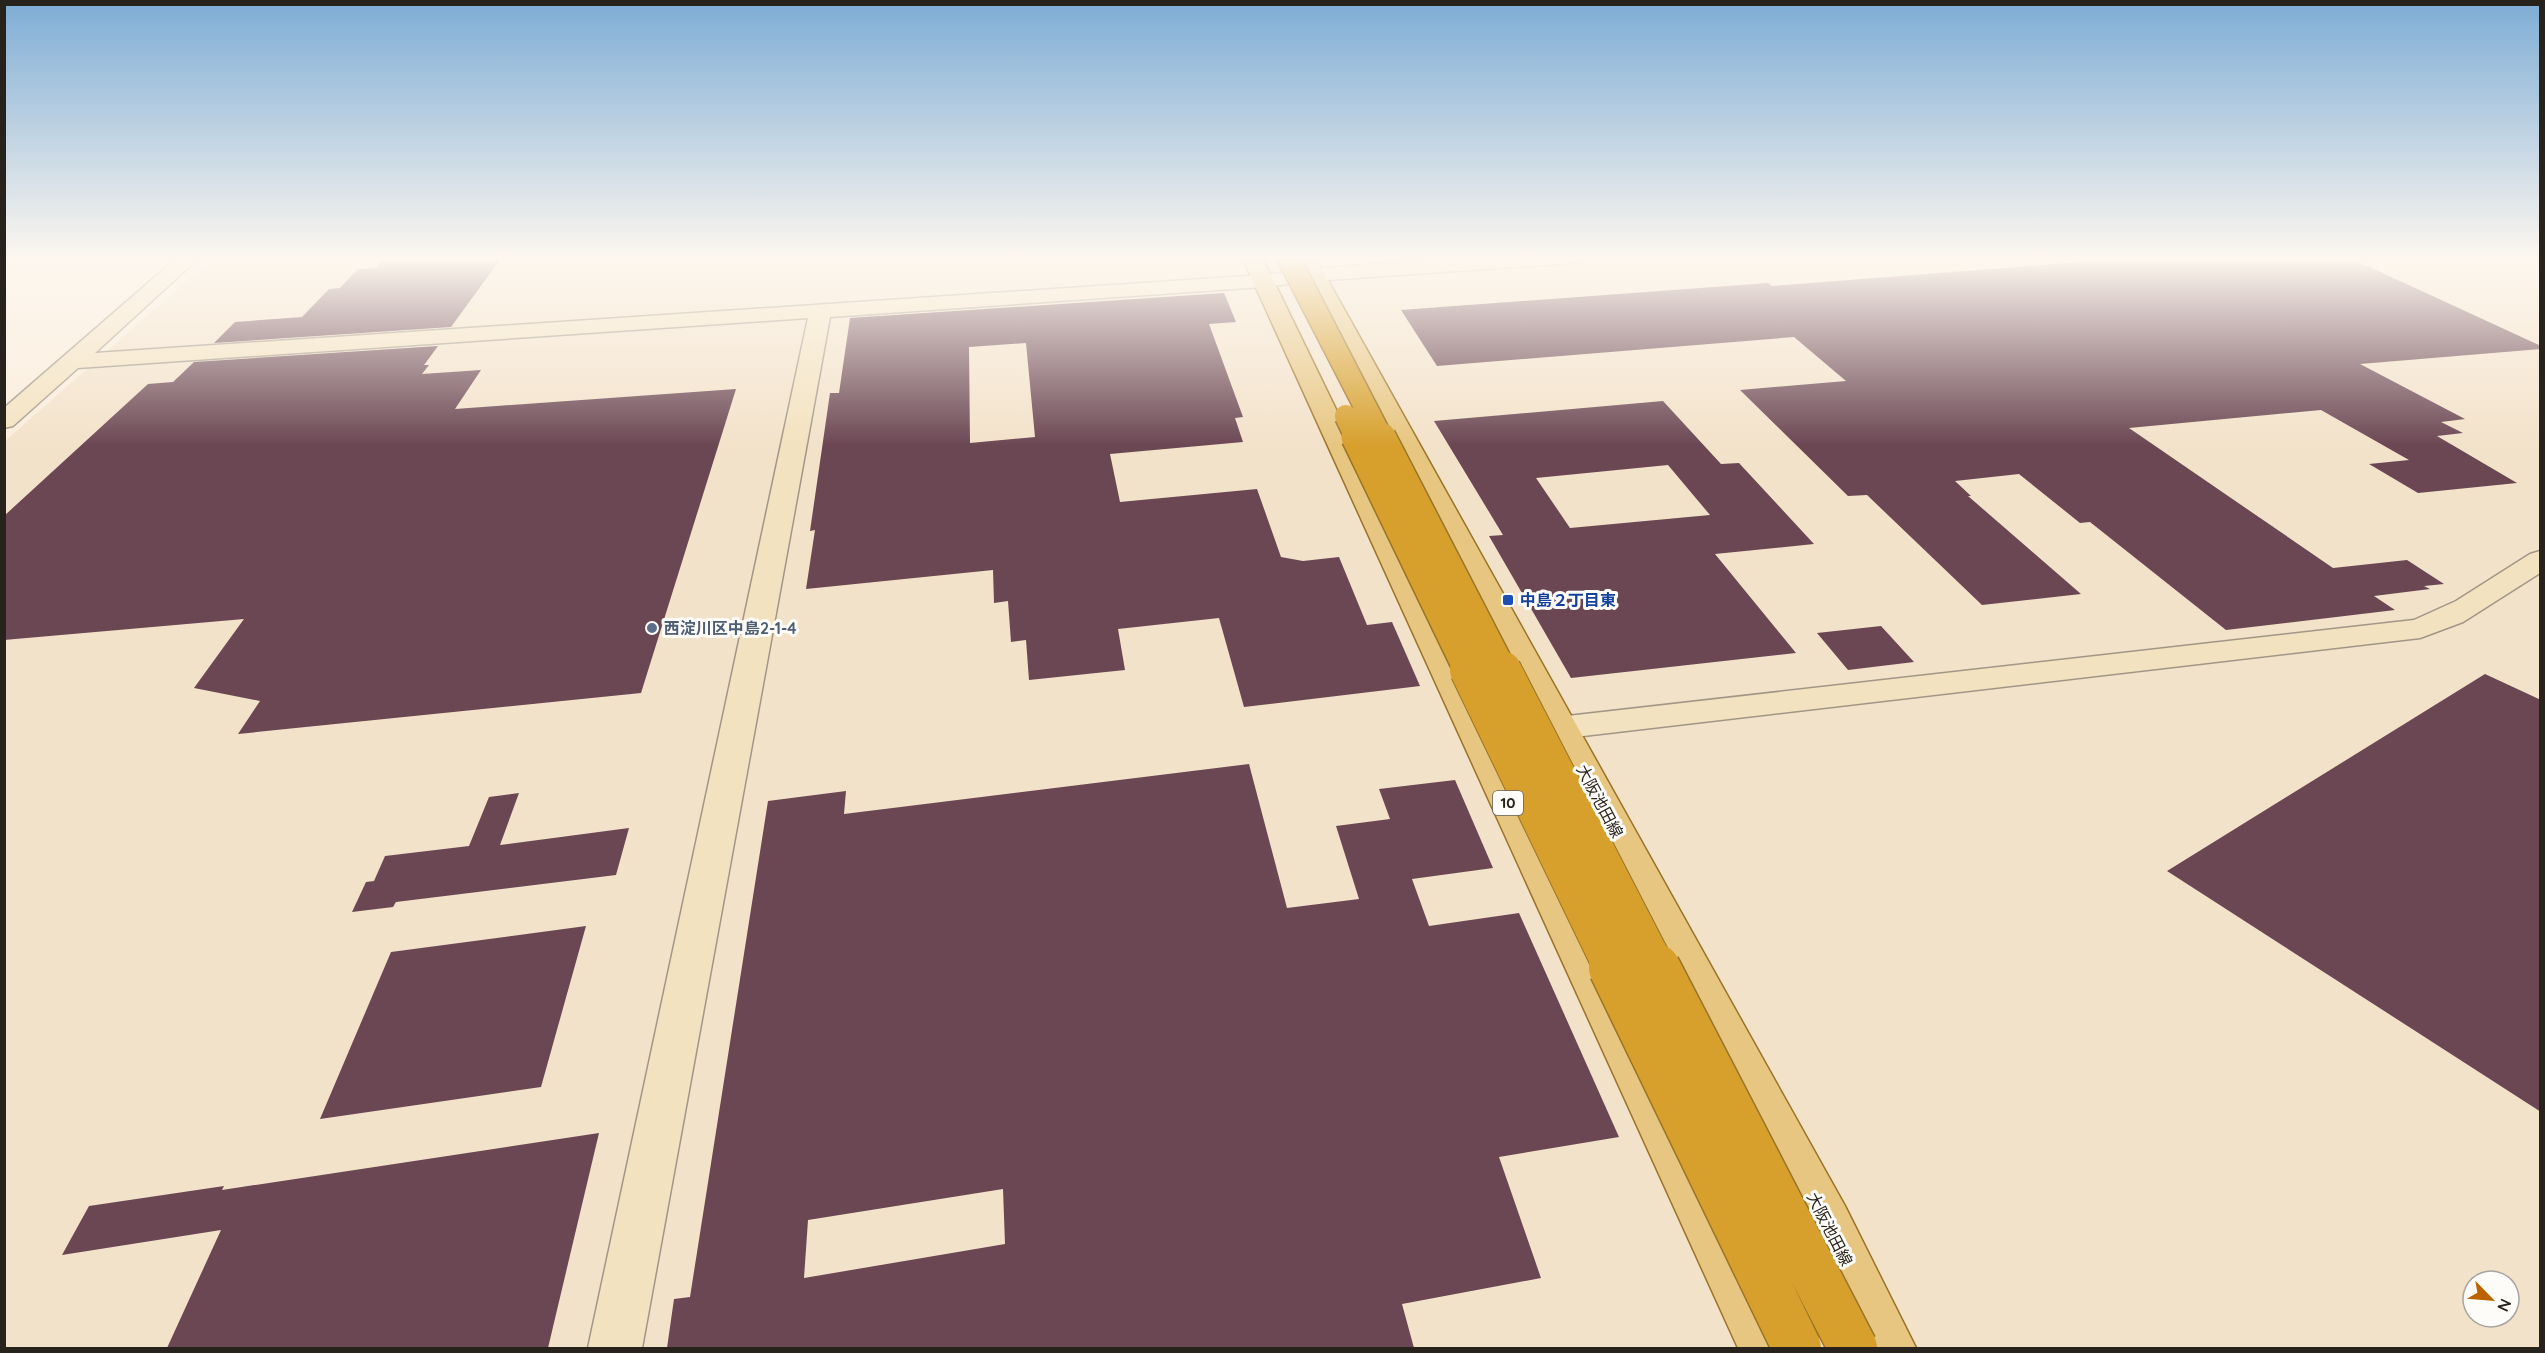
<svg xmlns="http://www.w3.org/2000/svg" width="2545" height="1353" font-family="Quicksand,'Noto Sans JP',sans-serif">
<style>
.built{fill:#f3e2ca;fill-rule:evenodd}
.building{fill:#6b4753;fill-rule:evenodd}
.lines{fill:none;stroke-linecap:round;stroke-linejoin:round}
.secondary-casing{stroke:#a19686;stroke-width:3}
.primary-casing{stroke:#997427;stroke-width:3}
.secondary{fill:#f3e2c0;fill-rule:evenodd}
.primary{fill:#e7c681;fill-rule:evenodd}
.highway-bridge-far3-casing{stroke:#997427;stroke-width:25;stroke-linecap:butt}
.highway-bridge-far2-casing{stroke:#997427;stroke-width:32;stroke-linecap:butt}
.highway-bridge-far1-casing{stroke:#997427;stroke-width:40;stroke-linecap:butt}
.highway-bridge-casing{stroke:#997427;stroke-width:51;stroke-linecap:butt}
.highway-bridge-far3{stroke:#d7a02d;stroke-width:22}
.highway-bridge-far2{stroke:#d7a02d;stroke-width:29}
.highway-bridge-far1{stroke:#d7a02d;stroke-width:38}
.highway-bridge{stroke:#d7a02d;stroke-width:48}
.transit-dot{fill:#1a4fb4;stroke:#fefcf8;stroke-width:2}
.service-dot{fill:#5c6f8a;stroke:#fefcf8;stroke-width:2}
.labels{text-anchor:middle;stroke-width:6;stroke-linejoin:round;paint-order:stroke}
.shield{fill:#fefcf8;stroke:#68635e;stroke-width:1.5}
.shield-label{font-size:15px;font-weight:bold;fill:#27221c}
.transit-label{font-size:16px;font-weight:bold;fill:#164399;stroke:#fefcf8;text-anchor:start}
.service-label{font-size:16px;font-weight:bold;fill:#4e5e75;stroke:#fefcf8;text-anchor:start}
.street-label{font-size:16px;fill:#27221c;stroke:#fefcf8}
</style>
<rect width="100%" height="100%" fill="#faeddc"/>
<path class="built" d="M214,257H2540V1348H5L4,442ZM2473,1281H2509V1317H2473Z"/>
<path class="building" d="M385,257H502L451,327L214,343L235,322L302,317L329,289L340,288L358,269L376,268Z
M2145,257H2348L2541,346V349L2360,364L2465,419L2441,422L2463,433L2437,436L2517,483L2418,493L2369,464L2409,460L2321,410L2129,428L2333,568L2407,560L2444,584L2424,586L2430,589L2374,596L2395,610L2226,630L2090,522L2080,523L2019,474L1955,481L1971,496H1968L2081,594L1982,605L1867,495L1848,496L1740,390L1846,381L1794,337L1437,366L1401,310L1768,283L1772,286Z
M1224,293L1236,322L1209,324L1243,417L1235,418L1243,442L1110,454L1120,502L1257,489L1281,557L1303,561L1339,557L1367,625L1392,622L1420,686L1244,707L1219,618L1118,629L1125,670L1029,680L1026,640L1011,642L1008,601L994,603L993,570L806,589L815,530L810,531L830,393H839L850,318ZM1026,343L1035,437L970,443L969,347Z
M438,346L424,365H429L422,374L481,370L455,409L736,389L641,693L238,734L260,701L194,688L244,619L4,640V516L148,384L173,382L194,362Z
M1663,401L1721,464L1739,463L1814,544L1715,554L1796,653L1571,678L1489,536L1503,535L1434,421ZM1668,465L1710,515L1570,528L1536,478Z
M1881,626L1914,662L1848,670L1817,633Z
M2485,674L2541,700V1112L2167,871Z
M1249,764L1287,908L1359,899L1336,826L1390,819L1379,789L1455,780L1493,868L1412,879L1429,926L1519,913L1619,1137L1499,1157L1541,1278L1402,1304L1414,1348H667L674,1299L690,1297L768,801L846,791L844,814ZM1003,1189L1005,1244L804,1278L808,1220Z
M519,793L500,845L629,828L616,875L396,902L393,907L352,912L366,882L374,881L385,856L469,846L489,797Z
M586,926L541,1087L320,1119L391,952Z
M599,1133L548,1348H167L221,1230L62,1255L89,1206L224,1186L222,1190Z"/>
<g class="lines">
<g class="secondary-casing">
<path id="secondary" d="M178,257H200L95,353L1263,275C1370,262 1477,257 1584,257L1581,261L1574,263L1314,281L1263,287L830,317L642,1348H588L808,318L78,368L13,426L4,428V408Z
M2540,551V573L2463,622L2420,638L1532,742L1520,739L1515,731L1520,723L1532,720L2414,620L2456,601L2530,554Z"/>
</g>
<g class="primary-casing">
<path id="primary" d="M1242,257H1262L1792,1348H1738Z
M1295,257H1315L1845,1206L1916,1348H1861L1809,1238Z"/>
</g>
<use href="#secondary" class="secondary"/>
<use href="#primary" class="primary"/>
<g class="highway-bridge-far3-casing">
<path id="highway-bridge-far3" d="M1288,257L1382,439
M1346,416L1357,439"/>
</g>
<g class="highway-bridge-far2-casing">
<path id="highway-bridge-far2" d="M1356,437L1469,671
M1381,437L1502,671"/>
</g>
<g class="highway-bridge-far1-casing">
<path id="highway-bridge-far1" d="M1469,670L1614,970
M1502,670L1657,970"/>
</g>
<g class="highway-bridge-casing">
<path id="highway-bridge" d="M1613,968L1797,1348
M1656,968L1853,1348"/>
</g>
<use href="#highway-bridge-far3" class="highway-bridge-far3"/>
<use href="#highway-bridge-far2" class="highway-bridge-far2"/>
<use href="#highway-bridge-far1" class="highway-bridge-far1"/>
<use href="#highway-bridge" class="highway-bridge"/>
</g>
<linearGradient id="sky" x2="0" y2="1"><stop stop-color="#7dacd5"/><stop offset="0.58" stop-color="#fdf7ef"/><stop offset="1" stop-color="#fdf7ef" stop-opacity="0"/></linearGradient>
<rect width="2545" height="446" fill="url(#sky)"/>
<rect class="transit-dot" x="1502" y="594" width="12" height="12" rx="3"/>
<circle class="service-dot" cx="652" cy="628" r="6"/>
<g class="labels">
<rect class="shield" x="1493" y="791" width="30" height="24" rx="4.5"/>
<g class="shield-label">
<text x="1508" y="808">10</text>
</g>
<g class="transit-label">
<text x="1520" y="606">中島２丁目東</text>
</g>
<g class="service-label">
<text x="664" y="634">西淀川区中島2-1-4</text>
</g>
<g class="street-label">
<text transform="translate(1600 801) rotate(62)" y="6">大阪池田線</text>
<text transform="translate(1830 1229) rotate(63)" y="6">大阪池田線</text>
</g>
</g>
<rect width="2545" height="1353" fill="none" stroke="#27221c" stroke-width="12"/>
<g transform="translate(2491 1299) rotate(115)"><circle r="28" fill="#fefcf8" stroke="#a8a5a0" stroke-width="1.5"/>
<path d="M0-4.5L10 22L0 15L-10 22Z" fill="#bc6300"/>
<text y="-9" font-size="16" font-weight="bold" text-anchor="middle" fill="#27221c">N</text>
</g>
</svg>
